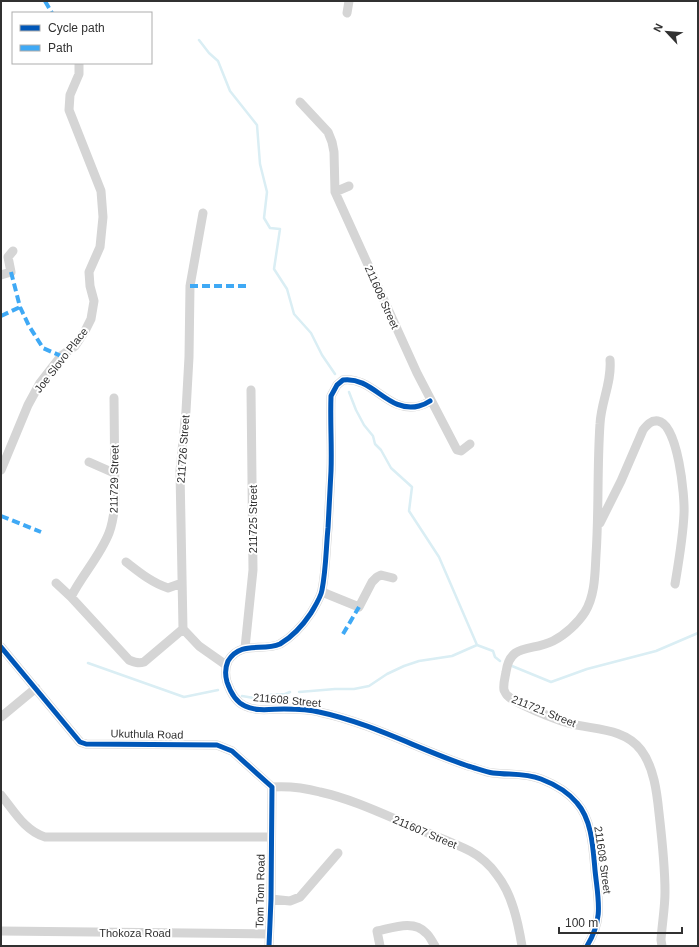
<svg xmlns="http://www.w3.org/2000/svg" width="699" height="947" font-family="Arial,sans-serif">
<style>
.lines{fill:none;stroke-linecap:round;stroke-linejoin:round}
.stream{stroke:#daeef4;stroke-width:2.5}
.minor{stroke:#d5d5d5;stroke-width:9}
.quiet{stroke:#3fa9f5;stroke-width:4;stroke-dasharray:8 4;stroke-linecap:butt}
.cycleway-casing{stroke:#fff;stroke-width:8}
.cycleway{stroke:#0057b8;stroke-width:5}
.labels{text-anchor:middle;stroke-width:4;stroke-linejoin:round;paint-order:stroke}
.street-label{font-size:11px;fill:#313131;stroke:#fff}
</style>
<rect width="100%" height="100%" fill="#fff"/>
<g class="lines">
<path class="stream" d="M199,40L209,53L218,61L230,91L257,125L260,164L267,192L264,218L270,228L280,229L274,269L287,289L294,314L311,333L322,355L335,374
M349,392L356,410L364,425L373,436L375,444L381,450L391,468L412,487L409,511L439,557L477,645L493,651L495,657L500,661
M88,663L184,697L218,690
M512,666L551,682L587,669L656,651L698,633
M299,692L335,689H354L369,686L387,674L404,666L419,661L452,656L477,645
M242,696L254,698L265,695L285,694L290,692"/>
<path class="minor" d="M347,13L349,1
M300,102L328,132L332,142L334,152L335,192L417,373L457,450L461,451L470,444
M335,192L349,186
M203,213L190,286L189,357L186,411L180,471L183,629L199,646L226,665
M1,275L11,272L8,257L13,251
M610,360C612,382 601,402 600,424C597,468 599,512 596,555C595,574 595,596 585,612C578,623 565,635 553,641C532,652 510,642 506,672C505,678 503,684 504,690C505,692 506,695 508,696C516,704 555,719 568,723C592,730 624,727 641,750C654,767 657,793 659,813C662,839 665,865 665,892C665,908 662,924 661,940L662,946
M430,401C427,403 423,405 419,406C388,414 373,376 343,380L337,385L331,396C330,421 332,446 331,471C330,490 329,509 328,528C326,548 326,570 322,590C321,597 315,606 311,613C303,625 292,637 280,644C262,652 241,640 228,661C225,668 225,675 227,682C230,691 236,702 245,706C257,712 272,709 284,709C295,709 308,709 319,712C371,723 418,749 468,766C476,768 485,772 493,773C510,775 525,773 541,779C554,784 568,792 577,803C592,820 593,848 595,870C598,900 604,918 587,946
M89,462L114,473
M1,470L28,405L40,383L61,356L75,346L85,331L91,319L94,301L90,286L89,272L100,247L103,217L101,191L69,110L70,95L79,74V63
M600,523L621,481L643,430C647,425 651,420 658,421C678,424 685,496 684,514C683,537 679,560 675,584
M126,562C139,572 152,583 168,588L182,583
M56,583L71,597L129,660C134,662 138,664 144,662L183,629
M322,592L359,607L372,582L377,577L381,575L393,578
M71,597C82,575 100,556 109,533C113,523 114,513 115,503L114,398
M1,647L80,742L86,744L217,745L232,751L272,787L271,899L269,946
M245,648L253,570L251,390
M1,717L36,688
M272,787C287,786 305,788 320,792C352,799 383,814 414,827C432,835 452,842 470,851C480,856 491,866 497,875C512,894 518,922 522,946
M1,795C14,811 25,831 45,837H271
M271,899L290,901L300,897L338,853
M1,931L269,934
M380,946L377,931C392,928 414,919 426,933C430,936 432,942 435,946"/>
<path class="quiet" d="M45,1L52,13
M11,272L20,307L29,326L43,348L61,356
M190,286H247
M1,316L20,307
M1,516L41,532
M343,634L359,607"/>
<g class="cycleway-casing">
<path id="cycleway" d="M430,401C427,403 423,405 419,406C388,414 373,376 343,380L337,385L331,396C330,421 332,446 331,471C330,490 329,509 328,528C326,548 326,570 322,590C321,597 315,606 311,613C303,625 292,637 280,644C262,652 241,640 228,661C225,668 225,675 227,682C230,691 236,702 245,706C257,712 272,709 284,709C295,709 308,709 319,712C371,723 418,749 468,766C476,768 485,772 493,773C510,775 525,773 541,779C554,784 568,792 577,803C592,820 593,848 595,870C598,900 604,918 587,946
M1,647L80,742L86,744L217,745L232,751L272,787L271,899L269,946"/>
</g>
<use href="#cycleway" class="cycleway"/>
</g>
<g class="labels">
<g class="street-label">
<text transform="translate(382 297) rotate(66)" y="4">211608 Street</text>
<text transform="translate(61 360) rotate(-52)" y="4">Joe Slovo Place</text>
<text transform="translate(183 449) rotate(-86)" y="4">211726 Street</text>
<text transform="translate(114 479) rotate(-89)" y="4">211729 Street</text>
<text transform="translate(253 519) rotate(-90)" y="4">211725 Street</text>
<text transform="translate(287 700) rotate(5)" y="4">211608 Street</text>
<text transform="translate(544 711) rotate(22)" y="4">211721 Street</text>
<text transform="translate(147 734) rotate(1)" y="4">Ukuthula Road</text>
<text transform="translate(425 832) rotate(23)" y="4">211607 Street</text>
<text transform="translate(603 860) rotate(82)" y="4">211608 Street</text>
<text transform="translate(260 891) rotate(-89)" y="4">Tom Tom Road</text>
<text x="135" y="937">Thokoza Road</text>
</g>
</g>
<rect width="699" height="947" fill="none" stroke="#313131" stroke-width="4"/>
<rect x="12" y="12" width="140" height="52" fill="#ffffff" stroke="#adadad"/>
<rect x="20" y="25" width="20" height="6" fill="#0057b8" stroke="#adadad"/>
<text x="48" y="32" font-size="12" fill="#313131">Cycle path</text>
<rect x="20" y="45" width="20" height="6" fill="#3fa9f5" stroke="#adadad"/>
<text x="48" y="52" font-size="12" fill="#313131">Path</text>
<g transform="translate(667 32) rotate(296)" stroke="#ffffff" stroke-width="3" paint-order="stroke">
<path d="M0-3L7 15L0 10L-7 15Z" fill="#313131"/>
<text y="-6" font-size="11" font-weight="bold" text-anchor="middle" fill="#313131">N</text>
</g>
<path d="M559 927v6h123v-6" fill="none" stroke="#313131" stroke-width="2"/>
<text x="565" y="927" font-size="12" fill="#313131" stroke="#ffffff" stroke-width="3" paint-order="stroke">100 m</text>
</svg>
